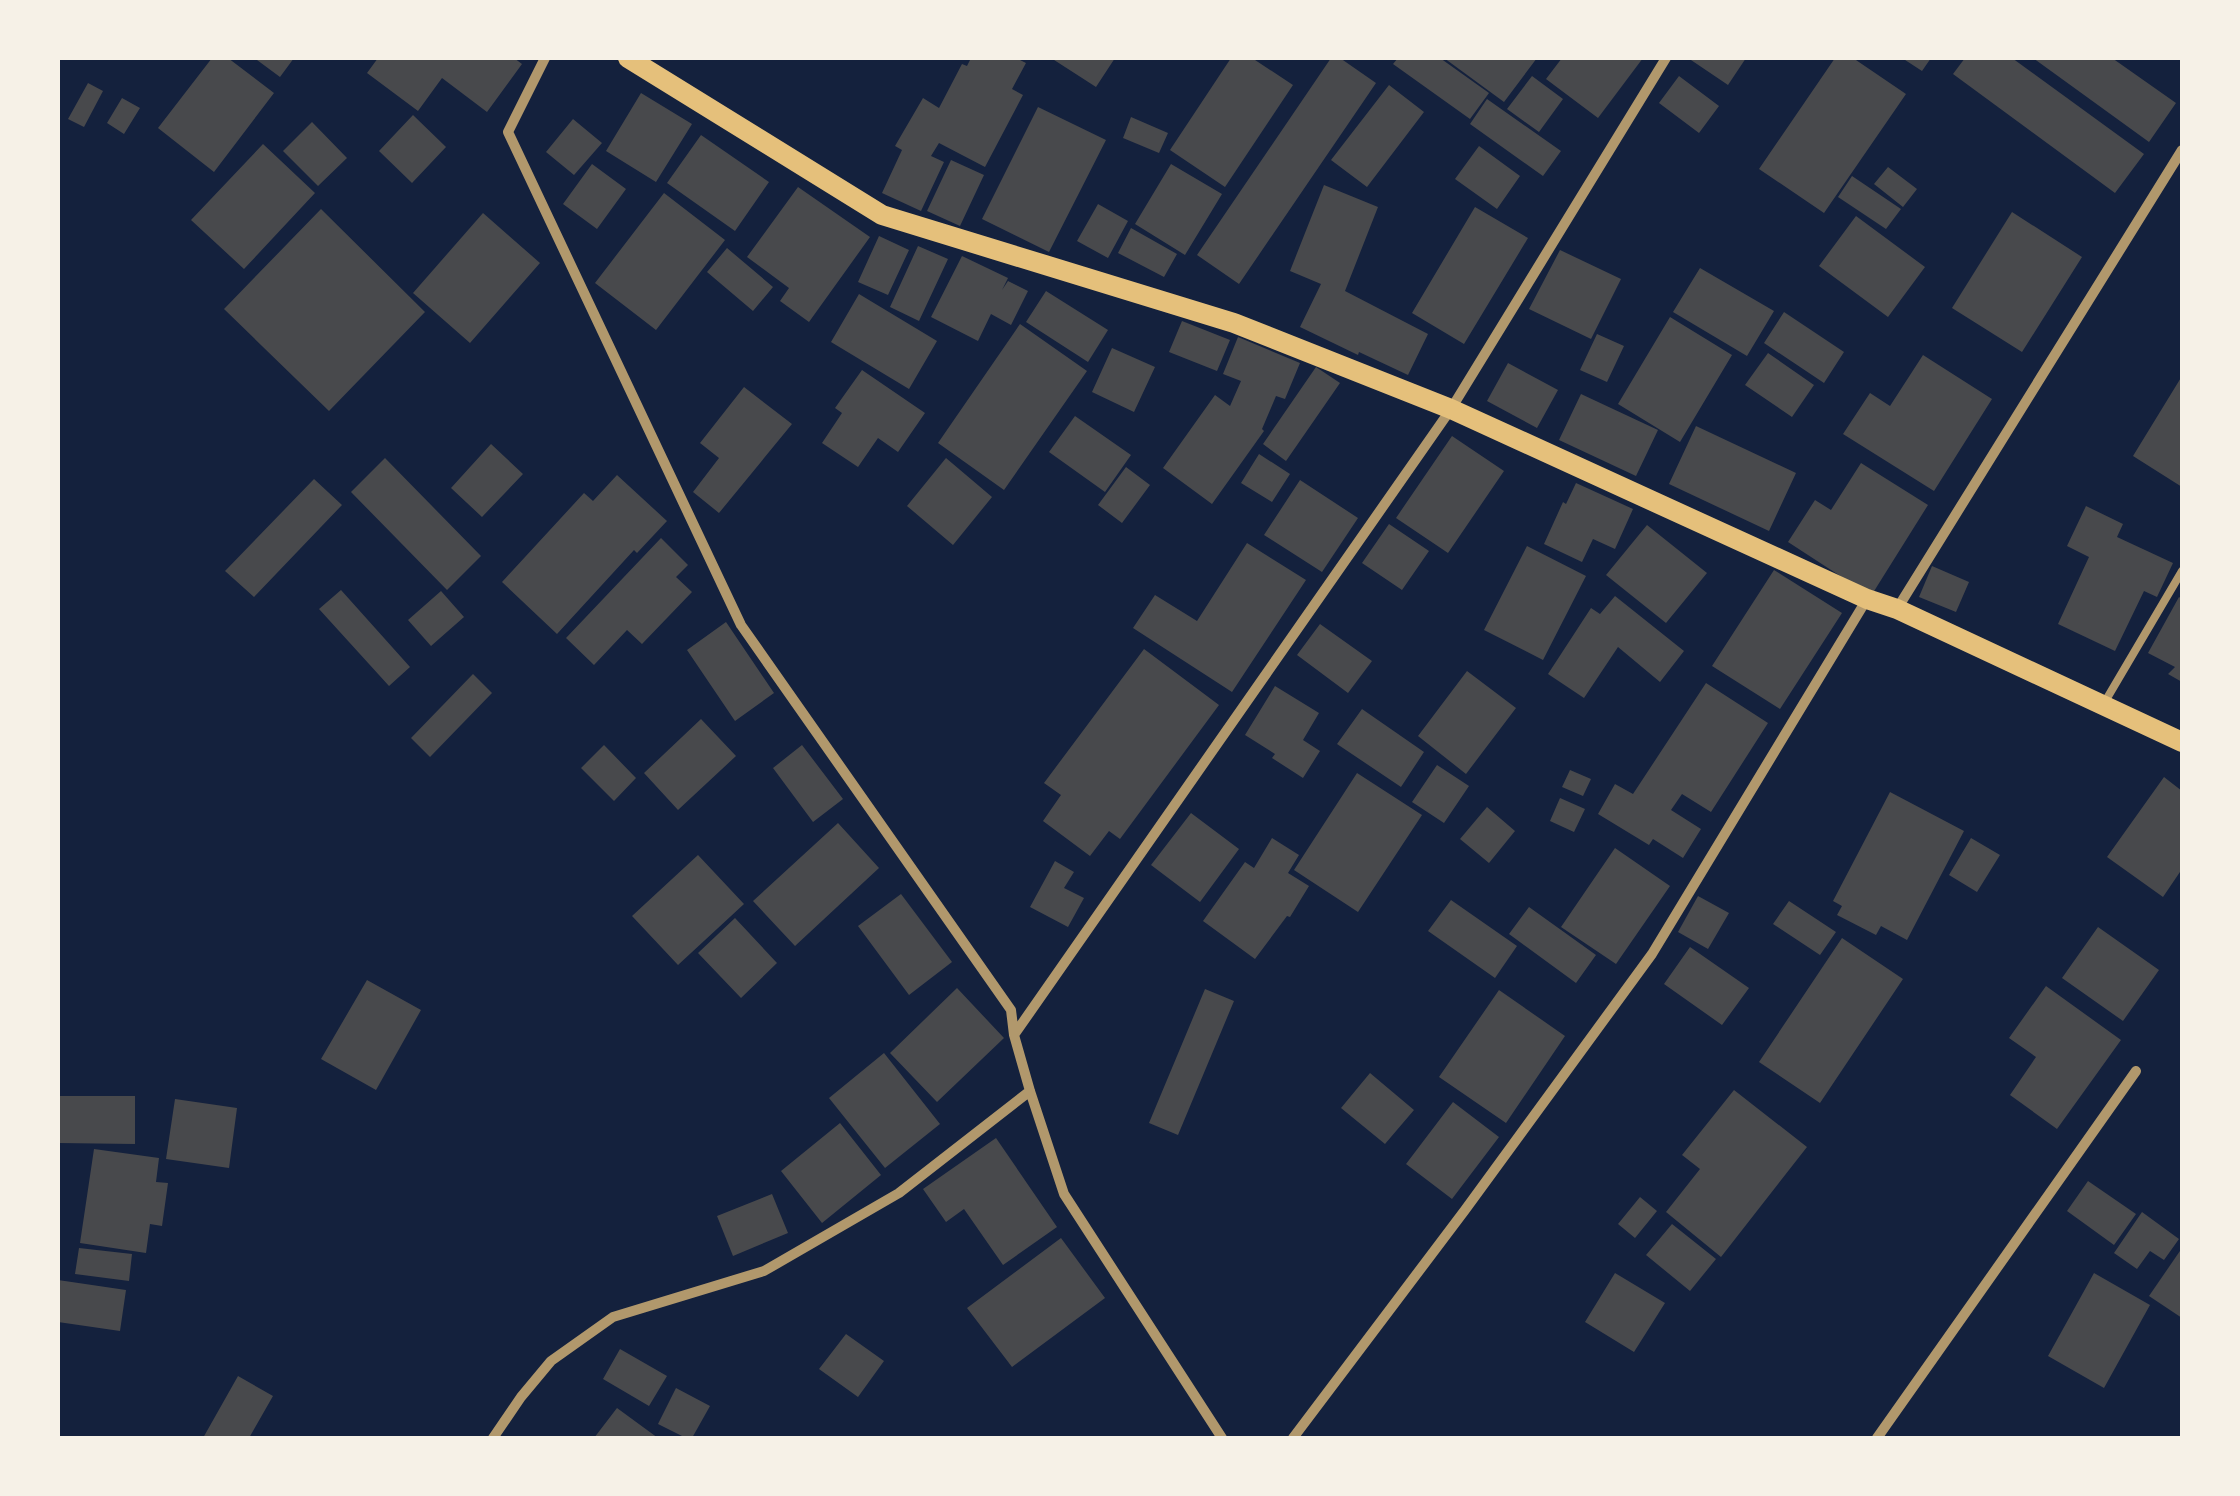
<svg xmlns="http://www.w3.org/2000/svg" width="2240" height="1496" font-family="Jost,sans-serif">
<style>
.building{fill:#48494c}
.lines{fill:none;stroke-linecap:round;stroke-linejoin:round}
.service{stroke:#b1986c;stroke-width:8}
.minor{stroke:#b1986c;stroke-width:10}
.secondary{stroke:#e5c07b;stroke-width:20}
</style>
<rect width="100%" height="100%" fill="#14213d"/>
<path class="building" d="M212,58H228L274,93L214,172L158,128Z
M259,58H294L280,77L257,60Z
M378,58H514L522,64L487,112L442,78L418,111L367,73Z
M971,58H1016L1026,63L1012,89L1023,95L985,167L939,143L931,156L944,162L921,211L882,193L902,150L895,146L923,98L939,108L962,64L967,66Z
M1051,58H1115L1096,87Z
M1231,58H1252L1293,85L1225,187L1170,150Z
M1331,58H1340L1376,83L1239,284L1197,255Z
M1398,58H1440L1489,93L1470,119L1393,64Z
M1444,58H1537L1504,102Z
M1562,58H1643L1598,118L1546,79Z
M1688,58H1746L1728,85Z
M1835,58H1853L1906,94L1824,213L1759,169Z
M1902,58H1931L1922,71Z
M1965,58H2012L2144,154L2115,193L1953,74Z
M2033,58H2112L2176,103L2149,142Z
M1532,76L1563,99L1539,132L1507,109Z
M1679,76L1719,106L1699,133L1659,103Z
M88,83L103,91L84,127L68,119Z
M1389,85L1424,112L1367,187L1331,160Z
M641,93L692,124L656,182L606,151Z
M122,98L140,108L124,134L107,123Z
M1487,99L1561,151L1543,176L1470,124Z
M1038,107L1106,140L1049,252L982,219Z
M413,115L446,147L412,183L379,151Z
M1131,117L1168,133L1159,153L1123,138Z
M573,119L602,143L574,175L546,152Z
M312,122L347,158L318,186L283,151Z
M701,135L769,182L735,231L667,183Z
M263,144L315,193L244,269L191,220Z
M1479,146L1520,176L1497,209L1455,179Z
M951,160L984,175L960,226L927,211Z
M592,164L626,189L597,229L563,204Z
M1171,164L1222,194L1185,255L1135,224Z
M1888,167L1917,189L1903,207L1874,184Z
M1852,176L1901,209L1886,229L1838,197Z
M1324,185L1378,207L1345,291L1428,334L1408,375L1359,352L1358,355L1300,327L1321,284L1290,271Z
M798,187L870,237L809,322L780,301L789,288L747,257Z
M664,193L725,240L656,330L595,283Z
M1098,204L1128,221L1108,258L1077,241Z
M1475,207L1528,238L1464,344L1412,313Z
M321,209L425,312L329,411L224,309Z
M2012,212L2082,257L2022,352L1952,308Z
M483,213L540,263L470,343L413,293Z
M1856,216L1925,267L1888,317L1819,266Z
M1131,228L1177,254L1164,277L1118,253Z
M879,236L909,250L888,295L858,282Z
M918,246L948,259L919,321L890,307Z
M727,248L773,287L753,311L707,272Z
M1560,250L1621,279L1591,339L1529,309Z
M962,256L1008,278L1002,290L1008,281L1028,291L1011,325L991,314L978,341L931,317Z
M1700,268L1774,311L1747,356L1673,312Z
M1046,291L1108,330L1088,362L1026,322Z
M859,294L937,341L909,389L831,342Z
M1784,312L1844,352L1824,383L1764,343Z
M1670,317L1732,355L1680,442L1618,404Z
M1182,321L1230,340L1217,371L1169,352Z
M1020,324L1087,371L1004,490L938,443Z
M1597,334L1624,346L1607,382L1580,370Z
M1238,337L1300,363L1285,399L1276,396L1262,429L1264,431L1212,504L1163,468L1215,395L1230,406L1241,381L1223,374Z
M1112,348L1155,367L1134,412L1092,392Z
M1768,353L1814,385L1792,417L1745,385Z
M1923,355L1992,399L1934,491L1843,434L1870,393L1890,406Z
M1508,363L1558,390L1537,428L1487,401Z
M1316,367L1340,383L1286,461L1263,444Z
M862,370L925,413L898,452L878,438L858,467L822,443L842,413L835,408Z
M2182,376V487L2133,456Z
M744,387L792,424L719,513L693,492L719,458L700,443Z
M1581,394L1658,430L1636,476L1559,440Z
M1075,416L1131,455L1105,492L1049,452Z
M1696,426L1796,473L1769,531L1669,484Z
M1452,436L1504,471L1448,553L1396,518Z
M491,444L523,474L482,517L451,488Z
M1259,454L1290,474L1272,502L1241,483Z
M385,458L481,556L447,590L351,492Z
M946,458L992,497L953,545L907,506Z
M1861,463L1928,505L1871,596L1788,542L1815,500L1831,510Z
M1126,467L1150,485L1122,523L1098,505Z
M617,475L667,521L637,553L634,550L557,634L502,582L584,493L593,501Z
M314,479L342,505L254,597L225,571Z
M1300,480L1358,518L1322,572L1264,535Z
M1576,483L1633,509L1615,549L1593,539L1582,562L1544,544L1563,502L1566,504Z
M2086,506L2123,524L2117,537L2173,563L2157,597L2144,591L2115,651L2058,624L2089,557L2067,546Z
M1389,524L1429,551L1402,590L1362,563Z
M1647,525L1707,573L1666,623L1606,575Z
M661,538L688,565L676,577L692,592L642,644L627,630L594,665L566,638Z
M1247,543L1306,580L1232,692L1133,628L1155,595L1197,621Z
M1527,546L1586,576L1543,660L1484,630Z
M1932,566L1969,582L1956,612L1919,597Z
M1774,570L1842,613L1780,709L1712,666Z
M341,590L410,667L389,686L319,609Z
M441,591L464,617L431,646L408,620Z
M1615,596L1684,651L1660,682L1618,647L1584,698L1548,674L1591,608L1600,614Z
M2179,597L2182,599V682L2168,674L2175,667L2148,653Z
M726,622L774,693L735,721L687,650Z
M1320,624L1372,661L1348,693L1297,655Z
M1144,649L1219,705L1120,839L1109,831L1090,856L1043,821L1061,795L1044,783Z
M1467,671L1516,708L1466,774L1418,736Z
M473,674L492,693L430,757L411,738Z
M1706,683L1768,723L1711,812L1682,794L1671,810L1701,829L1683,858L1653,839L1649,845L1598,814L1615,784L1633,794Z
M1275,686L1319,713L1303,740L1320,751L1303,778L1272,758L1275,754L1245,735Z
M1362,709L1424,752L1401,787L1337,744Z
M701,719L736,756L678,810L644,773Z
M604,745L636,778L614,801L581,768Z
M802,745L843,799L813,822L773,768Z
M1437,765L1469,786L1444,823L1412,802Z
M1570,770L1591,779L1583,796L1562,787Z
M1357,773L1422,815L1358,912L1294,870Z
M2164,777L2182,791V869L2163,897L2107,857Z
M1890,792L1964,831L1907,940L1881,926L1876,935L1837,915L1842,906L1833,901Z
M1560,798L1585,809L1574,832L1550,821Z
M1487,807L1515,831L1489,863L1460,839Z
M1191,813L1239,849L1200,902L1151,865Z
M838,823L879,868L795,946L753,901Z
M1272,838L1299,855L1288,873L1309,886L1290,917L1287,916L1255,959L1203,921L1245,862L1254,868Z
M1971,838L2000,855L1977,892L1949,875Z
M1615,848L1670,886L1616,964L1561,927Z
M698,855L744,904L678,965L632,916Z
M1055,861L1074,872L1064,888L1084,898L1068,927L1030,907Z
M901,894L952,962L909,995L858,926Z
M1698,896L1729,913L1708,949L1678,932Z
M1451,900L1517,946L1495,978L1428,931Z
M1789,901L1836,932L1820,955L1773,924Z
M1529,907L1596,955L1576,983L1509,934Z
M735,918L777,963L741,998L698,953Z
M2098,927L2159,970L2123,1021L2062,978Z
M1842,938L1903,979L1820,1103L1759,1062Z
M1690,947L1749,988L1722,1025L1664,984Z
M367,980L421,1010L376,1090L321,1059Z
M2046,986L2121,1040L2057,1129L2010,1095L2036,1057L2009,1038Z
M957,988L1004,1038L937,1102L890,1053Z
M1205,989L1234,1001L1178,1135L1149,1123Z
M1499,990L1565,1036L1506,1123L1439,1077Z
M884,1053L940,1124L885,1168L829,1098Z
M1370,1073L1414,1110L1385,1144L1341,1108Z
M1734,1090L1807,1147L1721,1257L1666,1212L1700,1169L1682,1155Z
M58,1096H135V1144L58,1143Z
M175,1099L237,1108L229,1168L166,1159Z
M1453,1102L1499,1137L1452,1199L1406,1164Z
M840,1123L881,1175L822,1223L781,1171Z
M996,1138L1057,1227L1003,1265L964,1209L946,1222L923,1189Z
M94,1149L159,1158L156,1182L168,1183L162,1226L150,1224L146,1253L80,1243Z
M2088,1181L2136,1214L2114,1245L2067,1211Z
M772,1194L788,1233L733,1256L717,1216Z
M1640,1197L1657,1211L1635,1238L1618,1224Z
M2142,1212L2179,1239L2164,1260L2150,1251L2137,1269L2114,1253Z
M1672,1224L1716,1259L1690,1291L1646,1255Z
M1061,1238L1105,1298L1012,1367L967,1308Z
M79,1248L132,1254L129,1281L75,1274Z
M2182,1248V1318L2149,1296Z
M1615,1273L1665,1303L1634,1352L1585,1322Z
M2094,1273L2150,1305L2104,1388L2048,1356Z
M58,1280L126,1290L120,1331L58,1322Z
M846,1334L884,1361L858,1397L819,1369Z
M620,1349L667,1376L649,1406L603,1379Z
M238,1376L273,1396L249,1438H203Z
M676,1388L710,1406L692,1438H686L658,1424Z
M617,1408L658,1438H594Z"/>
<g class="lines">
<path class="service" d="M2103,705L2182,571"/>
<path class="minor" d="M545,58L508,132L741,625L1011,1010L1014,1035L1030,1091L1064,1194L1222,1438
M1897,609L2182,150
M1014,1035L1451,409L1666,58
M493,1438L521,1397L551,1361L613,1317L764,1271L899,1193L1030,1091
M1293,1438L1465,1210L1652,954L1867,599
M1877,1438L2136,1071"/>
<path class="secondary" d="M628,58L882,215L1234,323L1451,409L1867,599L1897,609L2182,742"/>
</g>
<rect width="2240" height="1496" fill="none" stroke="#f6f1e7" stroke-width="120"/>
</svg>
